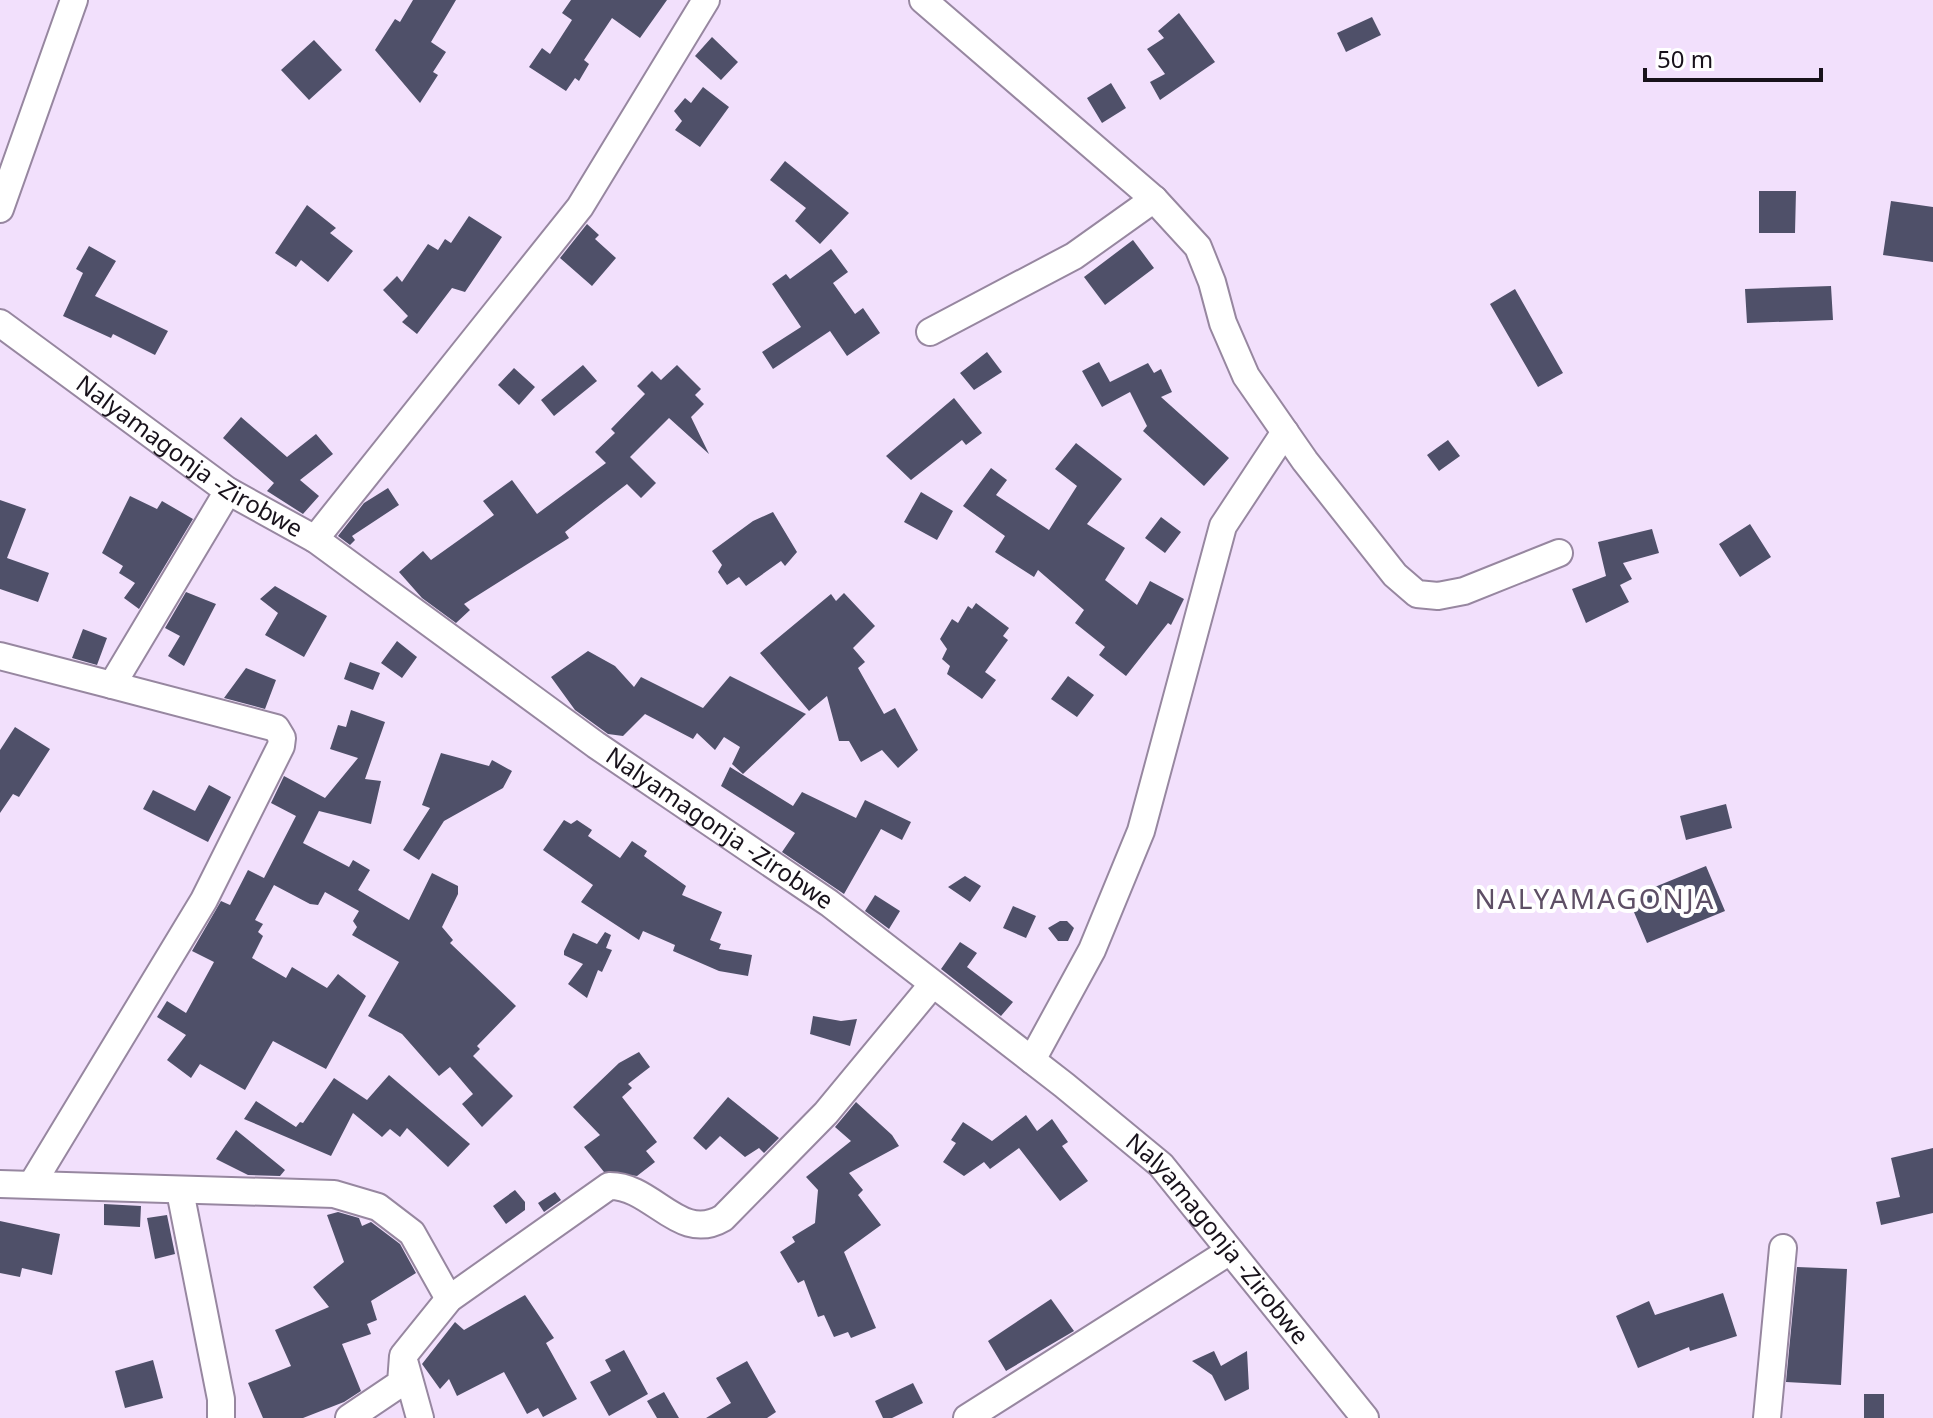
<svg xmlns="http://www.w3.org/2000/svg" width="1933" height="1418" font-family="'Noto Sans',sans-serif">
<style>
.building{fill:#4f5069}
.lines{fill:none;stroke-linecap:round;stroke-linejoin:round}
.minor-casing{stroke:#9787a0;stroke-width:30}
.minor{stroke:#fff;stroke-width:26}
.labels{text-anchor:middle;stroke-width:8;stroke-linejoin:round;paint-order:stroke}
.street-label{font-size:24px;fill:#18121b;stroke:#fff}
.quarter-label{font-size:28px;letter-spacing:2px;fill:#5e4f66;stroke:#fff}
</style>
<rect width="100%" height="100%" fill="#f2e0fc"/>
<path class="building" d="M413,0H456L431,42L446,52L433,72L438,75L420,103L375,50L395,19L400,22Z
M571,0H667L640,38L612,18L584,60L589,64L579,81L575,78L566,91L529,67L542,48L550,54L572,20L562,13Z
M1179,13L1215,62L1160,100L1150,82L1165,74L1147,49L1164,38L1158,31Z
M1372,17L1381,35L1346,52L1337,33Z
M712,37L738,62L721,80L695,56Z
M314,40L342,70L309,100L281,70Z
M1111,83L1126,108L1102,123L1087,98Z
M703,87L729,107L700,147L675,130L682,121L674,111L685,98L691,103Z
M785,161L849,213L820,244L795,221L806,208L770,180Z
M1759,191H1796L1795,233H1759Z
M1891,201L1933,207V262L1883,255Z
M307,205L336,228L330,233L353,251L328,282L301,260L296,267L275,253Z
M469,216L502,237L465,292L452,288L417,334L402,322L408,316L383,290L397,276L402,282L428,244L438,250L445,239L451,243Z
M587,224L599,235L595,239L616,258L592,286L560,258Z
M1133,240L1154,268L1105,305L1084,277Z
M89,246L116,261L95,296L168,331L155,355L113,334L111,338L63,316L83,273L76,269Z
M831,249L848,272L833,283L855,314L863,308L880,333L847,356L830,331L773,369L762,352L801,327L772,284L786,274L790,279Z
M1831,286L1833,320L1747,323L1745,289Z
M1515,289L1563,373L1538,387L1490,304Z
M987,352L1002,372L974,390L960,373Z
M1099,362L1110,382L1148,363L1154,373L1161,369L1172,392L1161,397L1229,458L1204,486L1143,431L1147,426L1130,392L1102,407L1082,371Z
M583,365L597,381L554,416L541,400Z
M677,365L701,389L695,395L704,404L691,417L709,454L669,418L630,457L656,483L641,498L627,484L565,532L569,538L464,604L470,610L456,623L422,598L399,572L423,551L431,560L494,515L483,501L512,480L537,514L606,463L595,452L615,433L611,429L645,394L637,386L652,371L661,380Z
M514,368L535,387L519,405L498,385Z
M954,398L982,433L966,445L962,440L911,480L886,456Z
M241,417L287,457L316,434L333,454L300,480L319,496L303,514L267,491L274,483L223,438Z
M1448,440L1460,456L1439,471L1427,455Z
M1076,443L1122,479L1087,524L1125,548L1105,580L1137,605L1150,581L1184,599L1171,625L1168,623L1126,676L1099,655L1105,647L1075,623L1084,610L1038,570L1034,577L995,552L1005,536L963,506L991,468L1007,480L996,495L1049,530L1077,486L1055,469Z
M388,488L399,505L352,536L355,540L350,545L338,536L364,503Z
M921,492L953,511L937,540L904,522Z
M130,496L157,509L162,501L193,519L139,609L124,598L135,583L119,573L123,566L102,553Z
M0,500L26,509L7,558L49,573L38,602L0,589Z
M773,512L797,552L785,566L781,561L746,586L739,577L727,585L718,572L722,565L712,551L753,521Z
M1161,517L1181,532L1165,553L1145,538Z
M1750,524L1771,557L1740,577L1719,544Z
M1652,529L1659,553L1623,563L1632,579L1620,585L1629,602L1586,623L1572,589L1606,576L1598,542Z
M275,586L327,616L304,657L265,635L278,613L260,599Z
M186,592L216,604L184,666L168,656L180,636L165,628Z
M844,593L875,626L853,648L865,662L858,668L884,714L895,708L918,750L898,768L882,750L861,762L849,741H839L827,696L809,711L760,653L831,594L836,601Z
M976,603L1009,628L1003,636L1008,640L985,672L996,680L982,699L947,674L950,666L942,659L947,649L940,639L952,619L958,623L968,606L972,609Z
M83,629L107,638L97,665L72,658Z
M397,641L417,657L402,678L381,663Z
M588,651L615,666L634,687L641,677L703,708L730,676L806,714L743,774L732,764L740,747L724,737L715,750L697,733L693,739L645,714L623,736L608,734L575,710L551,677Z
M350,662L380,673L373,690L344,679Z
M246,668L276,680L265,709L224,698Z
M1068,676L1094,695L1077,717L1051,699Z
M351,710L385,722L365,779L381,781L371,824L319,811L303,843L349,867L353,860L370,870L358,890L409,920L432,873L458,886V894L442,927L453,940L450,943L516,1006L477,1046L480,1049L473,1056L513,1096L482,1127L462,1104L473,1094L450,1067L439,1076L402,1034L368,1016L399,962L352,935L357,927L353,921L359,911L325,892L318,905L310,904L274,885L255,920L263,924L258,932L263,936L252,958L286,978L292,967L327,988L338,974L366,996L326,1069L273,1041L245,1090L200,1064L191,1078L167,1060L186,1035L157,1017L167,1001L186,1013L214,962L192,951L221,901L230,905L248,870L264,878L296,816L271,803L284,776L325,798L358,758L330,749L338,725L346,727Z
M15,727L50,749L19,797L13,794L0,813V750Z
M441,753L489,766L492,760L512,771L503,788L444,821L419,860L403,850L430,808L422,805Z
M730,767L793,806L802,792L856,818L865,800L911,822L902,840L881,829L844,894L782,852L795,833L721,786Z
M209,785L231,797L208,842L143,809L153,790L195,811Z
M1726,804L1732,828L1686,840L1680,816Z
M564,820L571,824L577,820L592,830L588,836L620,858L632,841L647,851L644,856L686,886L682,895L722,912L710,940L721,944L719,949L752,955L748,976L719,971L673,951L675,945L643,931L639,940L581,902L593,885L543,850Z
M1706,866L1725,911L1647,943L1628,898Z
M965,876L981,886L970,902L948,887Z
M875,895L900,911L889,929L865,911Z
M1013,906L1036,916L1026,938L1003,928Z
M1060,921H1067L1074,928L1068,941H1058L1048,928Z
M605,932L611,935L606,948L612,950L602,972L598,970L587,998L568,984L583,964L564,955V951L573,933L597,944Z
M960,942L977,953L967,967L1013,1002L1001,1016L941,969Z
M813,1016L841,1021L857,1019L850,1046L810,1034Z
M639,1052L650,1067L628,1084L632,1088L622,1097L657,1142L646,1151L655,1162L637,1176L604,1172L584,1147L600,1135L573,1107L619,1063Z
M389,1075L470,1144L448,1167L407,1128L400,1137L390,1129L382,1137L353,1113L331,1156L244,1119L256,1101L296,1127L300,1122L303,1123L334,1078L367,1100Z
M728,1097L779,1138L764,1153L759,1148L745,1157L720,1136L706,1150L693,1138Z
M856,1102L892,1135L899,1146L849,1173L863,1190L858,1195L881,1225L844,1252L876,1328L851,1338L848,1332L834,1337L824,1315L818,1317L804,1280L798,1283L780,1252L795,1242L792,1237L815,1223L818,1190L806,1177L851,1141L835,1127Z
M1026,1115L1037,1131L1052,1119L1068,1142L1062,1146L1088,1181L1060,1201L1019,1148L990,1169L984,1162L964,1176L943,1162L956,1143L951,1140L963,1122L992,1141Z
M236,1130L285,1170L280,1176L248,1175L216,1159Z
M1933,1148V1213L1881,1225L1876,1202L1900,1197L1891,1158Z
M515,1190L525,1202V1210L506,1224L493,1206Z
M555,1192L561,1200L544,1212L538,1203Z
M104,1204L141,1206L140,1227L104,1225Z
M338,1212L359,1218L362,1226L371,1222L400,1244L416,1273L371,1301L377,1320L367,1324L371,1334L342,1344L361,1391L344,1402L303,1418H263L248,1383L291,1366L275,1330L329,1307L313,1287L344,1262L327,1215Z
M167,1215L175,1254L155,1259L147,1218Z
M0,1221L60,1234L52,1275L22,1268L20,1277L0,1273Z
M1797,1267L1847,1269L1841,1385L1786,1382Z
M1723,1293L1737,1336L1690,1351L1689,1347L1638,1368L1616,1316L1649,1301L1655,1315Z
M525,1295L554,1338L546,1343L577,1399L543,1417L538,1408L527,1414L504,1372L457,1396L449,1379L440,1389L422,1364L455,1322L464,1330Z
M1051,1299L1074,1331L1006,1371L988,1341Z
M624,1350L648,1394L609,1416L590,1382L611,1371L605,1360Z
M1214,1351L1221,1366L1247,1351L1249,1389L1225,1401L1212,1375L1192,1361Z
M153,1360L163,1398L125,1408L115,1371Z
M747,1361L776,1412L767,1418H706L731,1403L716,1378Z
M913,1383L923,1403L892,1418H883L875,1401Z
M664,1392L679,1418H657L647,1401Z
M1864,1394H1884V1418H1864Z"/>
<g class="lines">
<g class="minor-casing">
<g id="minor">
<path d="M923,0L1154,199L1198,247L1212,282L1223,323L1246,376L1305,461L1395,575L1417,594L1438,596L1464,591L1559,553"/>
<path d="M0,209L74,0"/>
<path id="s1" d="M0,323L228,491L315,539L596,745L829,903L1064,1085L1161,1165L1365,1418"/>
<path d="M930,332L1074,256L1154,199"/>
<path d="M315,539L580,207L706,0"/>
<path d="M0,656L112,685L228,491"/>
<path d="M1032,1060L1092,950L1141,831L1223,526L1285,432"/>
<path d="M0,1184L334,1194L378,1207L412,1233L449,1299"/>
<path d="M32,1184L204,900L281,746L282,738L276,728L112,685"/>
<path d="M180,1191L221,1399V1418"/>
<path d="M405,1364L420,1418"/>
<path d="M349,1418L401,1383L403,1356L449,1299L609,1186C653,1185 679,1244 723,1218L826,1113L932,985"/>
<path d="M967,1418L1230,1251"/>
<path d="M1767,1418L1783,1248"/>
</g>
</g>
<use href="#minor" class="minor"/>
</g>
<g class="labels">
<g class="street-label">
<text dy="8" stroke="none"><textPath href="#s1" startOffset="232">Nalyamagonja -Zirobwe</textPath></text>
<text dy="8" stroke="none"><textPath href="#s1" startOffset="880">Nalyamagonja -Zirobwe</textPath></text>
<text dy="8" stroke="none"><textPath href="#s1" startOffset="1528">Nalyamagonja -Zirobwe</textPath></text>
</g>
<g class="quarter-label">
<text x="1595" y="909">NALYAMAGONJA</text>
</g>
</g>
<path d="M1645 68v12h176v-12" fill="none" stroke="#18121b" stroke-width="4"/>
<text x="1657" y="68" font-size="24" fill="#18121b" stroke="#ffffff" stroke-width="6" paint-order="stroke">50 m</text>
</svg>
